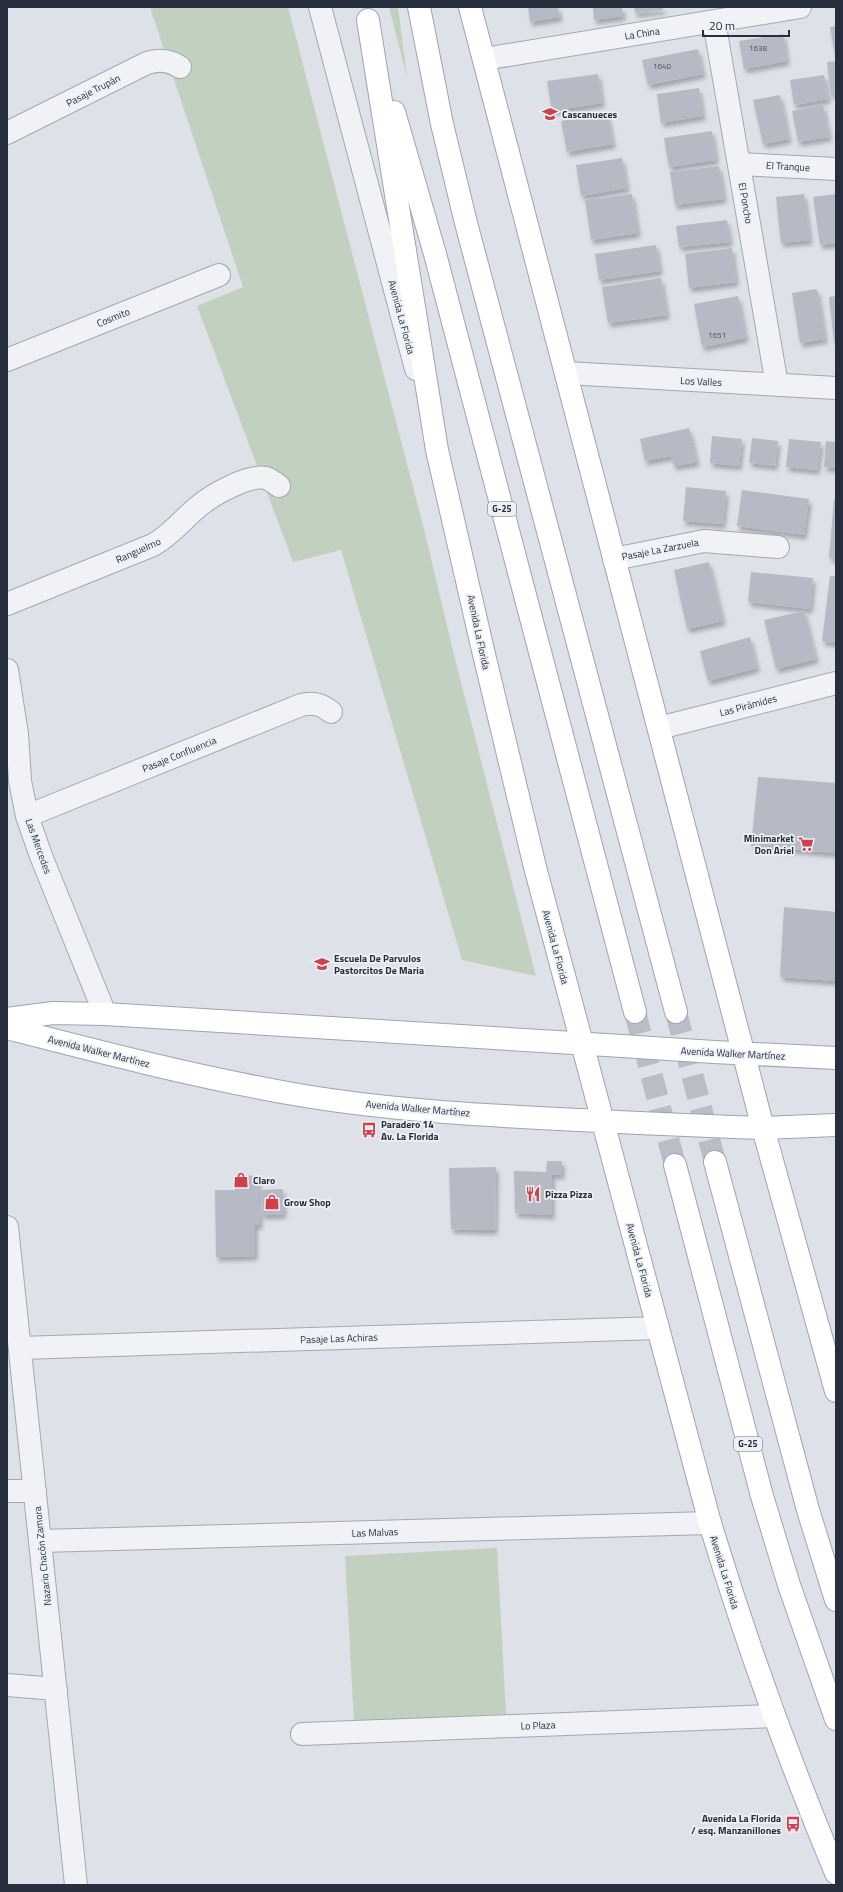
<svg xmlns="http://www.w3.org/2000/svg" width="843" height="1892" font-family="'Titillium Web',sans-serif">
<style>
.green{fill:#c2d1bf}
.building{fill:#b5bac4;filter:url(#shadow)}
.lines{fill:none;stroke-linecap:round;stroke-linejoin:round}
.major-tunnel{stroke:#b9bdc5;stroke-width:22;stroke-dasharray:22 11;stroke-linecap:butt}
.minor-casing{stroke:#a3a8b1;stroke-width:24}
.major-casing{stroke:#9da4b3;stroke-width:24}
.minor{stroke:#f0f2f6;stroke-width:22}
.major{stroke:#fff;stroke-width:22}
.major-bridge-casing{stroke:#9da4b3;stroke-width:24;stroke-linecap:butt}
.major-bridge{stroke:#fff;stroke-width:22}
.labels{text-anchor:middle;stroke-width:3.5;stroke-linejoin:round;paint-order:stroke}
.number-label{font-size:8px;fill:#4a5160}
.shield{fill:#edf0f5;stroke:#626875;stroke-width:1}
.shield-label{font-size:9px;font-weight:bold;fill:#272e3e}
.street-label{font-size:10px;fill:#272e3e;stroke:#edf0f5}
.poi-label{font-size:10px;font-weight:bold;fill:#272e3e;stroke:#edf0f5;text-anchor:start}
</style>
<defs>
<filter id="shadow"><feDropShadow dx="2.5" dy="4.5" stdDeviation="2" flood-color="#0004"/></filter>
</defs>
<rect width="100%" height="100%" fill="#dee1e7"/>
<path class="green" d="M150,7H288L424,529L454,655L536,976L462,960L341,550L293,562L197,306L243,287Z
M389,7H398L407,77Z
M497,1548L506,1714L354,1722L345,1556Z"/>
<path class="building" d="M528,7H558L560,17L530,22Z
M593,7H622L623,16L594,20Z
M634,7H663V10L635,13Z
M836,26V54L835,55L830,27Z
M783,34L787,61L744,69L739,41Z
M698,49L703,74L648,85L642,60Z
M836,61V95H831L827,62Z
M598,74L602,103L552,111L547,81Z
M824,75L828,99L794,105L790,80Z
M699,88L703,116L661,123L657,94Z
M780,95L789,139L763,144L753,100Z
M823,105L829,137L798,142L792,111Z
M607,112L613,144L567,152L561,121Z
M712,131L716,160L669,167L664,138Z
M622,158L627,188L581,196L576,165Z
M719,166L724,199L675,205L670,172Z
M632,194L638,233L591,240L585,200Z
M804,194L810,240L781,243L776,197Z
M836,194V243L820,245L813,197Z
M727,220L730,242L679,247L676,226Z
M656,245L660,271L599,280L595,254Z
M732,248L736,282L689,288L685,254Z
M661,278L667,315L608,323L602,287Z
M817,289L825,339L800,343L792,293Z
M738,296L746,338L702,347L694,304Z
M836,296V342H834L829,297Z
M689,428L697,462L674,466L671,456L645,461L640,439Z
M712,436L742,439L739,466L710,463Z
M752,438L778,441L775,466L749,463Z
M789,439L821,442L817,470L786,467Z
M826,441L836,442V468L824,467Z
M686,487L726,491L723,524L683,521Z
M742,490L809,499L804,535L737,526Z
M834,499H836V559L829,558Z
M709,562L723,621L687,629L674,570Z
M751,572L813,578L810,609L748,602Z
M830,576H836V643L822,641Z
M804,611L816,659L776,669L764,620Z
M750,637L757,668L708,681L700,651Z
M758,777L836,783V853L751,846Z
M784,907L836,912V981L780,977Z
M547,1161H562V1175L552,1174V1215L515,1213L514,1171L546,1172Z
M496,1167L495,1230L451,1229L449,1168Z
M235,1175L258,1176L260,1225H255V1256L216,1257L215,1190H235Z
M283,1189L284,1214L262,1215L261,1190Z"/>
<g class="lines">
<path class="major-tunnel" d="M635,1012L675,1165
M676,1012L715,1162"/>
<g class="minor-casing">
<path id="minor" d="M320,7L416,369
M714,21L777,385
M484,59L800,7
M7,133L147,63C159,59 169,60 180,67
M739,164L836,169
M7,360L219,275
M566,373L836,388
M614,559L704,541L778,547
M7,604L153,545C171,535 183,519 199,506C212,495 249,474 266,478C271,480 275,483 279,486
M7,670L17,734L20,781L27,816L41,856L105,1014
M659,728L836,683
M27,816L301,705C313,702 321,704 331,712
M7,1227L76,1885
M20,1348L658,1328
M7,1491H35
M40,1541L710,1523
M7,1685L56,1689
M302,1734L774,1716"/>
</g>
<g class="major-casing">
<path id="major" d="M419,7L442,124L466,223L676,1012
M470,7L763,1128L836,1391
M368,20L437,450L482,646L535,867L710,1523C746,1642 788,1758 836,1873
M394,112L435,254L635,1012
M7,1019L53,1013L105,1014L622,1046
M7,1028C104,1053 200,1078 299,1095C411,1114 526,1117 639,1123
M714,1052L836,1058
M733,1127L763,1128L836,1125
M715,1162L808,1510L836,1600
M675,1165L762,1496L789,1585L836,1719"/>
</g>
<use href="#minor" class="minor"/>
<use href="#major" class="major"/>
<g class="major-bridge-casing">
<path id="major-bridge" d="M622,1046L714,1052
M639,1123L733,1127"/>
</g>
<use href="#major-bridge" class="major-bridge"/>
</g>
<defs>
<g id="school-bare" transform="scale(1.2)"><path d="M0-5L7-2L0 1L-7-2ZM-4 1L0 2.5L4 1V4Q0 6-4 4Z" fill="#ce414d" stroke="#edf0f5" stroke-width="2.5" paint-order="stroke"/></g>
<g id="supermarket-bare" transform="scale(1.2)"><path d="M-6-5.5h2.5l.6 2H6L4.5 2H-2.5L-4.4-4H-6ZM-1.5 3.2a1.3 1.3 0 1 0 .1 0ZM3 3.2a1.3 1.3 0 1 0 .1 0Z" fill="#ce414d" stroke="#edf0f5" stroke-width="2.5" paint-order="stroke"/></g>
<g id="bus-bare" transform="scale(1.2)"><path d="M-5-6H5V4H4V6H2V4H-2V6H-4V4H-5ZM-3.5-4V0h7V-4ZM-3.5 1.2v1.5H-2V1.2ZM2 1.2v1.5H3.5V1.2Z" fill="#ce414d" stroke="#edf0f5" stroke-width="2.5" paint-order="stroke"/></g>
<g id="shop-bare" transform="scale(1.2)"><path d="M-5-2.5h2.3a2.7 3.5 0 0 1 5.4 0H5L5.5 6h-11ZM-1.5-2.5h3a1.5 2.3 0 0 0-3 0Z" fill="#ce414d" stroke="#edf0f5" stroke-width="2.5" paint-order="stroke"/></g>
<g id="restaurant-bare" transform="scale(1.2)"><path d="M-5-6h1v4h1v-4h1v4h1v-4h1v5L-1.5 .5V6h-2V.5L-5-1ZM5-6V6H3V1.5H1.5Q1.5-4 5-6Z" fill="#ce414d" stroke="#edf0f5" stroke-width="2.5" paint-order="stroke"/></g>
</defs>
<g fill-rule="evenodd">
<use href="#school-bare" x="550" y="114"/>
<use href="#supermarket-bare" x="806" y="844"/>
<use href="#school-bare" x="322" y="964"/>
<use href="#bus-bare" x="369" y="1130"/>
<use href="#shop-bare" x="241" y="1180"/>
<use href="#restaurant-bare" x="533" y="1194"/>
<use href="#shop-bare" x="272" y="1202"/>
<use href="#bus-bare" x="793" y="1824"/>
</g>
<g class="labels">
<g class="number-label">
<text x="758" y="51">1638</text>
<text x="662" y="69">1640</text>
<text x="717" y="338">1651</text>
</g>
<g class="shield">
<rect x="488" y="502" width="28" height="14" rx="3"/>
<rect x="734" y="1437" width="28" height="14" rx="3"/>
</g>
<g class="shield-label">
<text x="502" y="512">G-25</text>
<text x="748" y="1447">G-25</text>
</g>
<g class="street-label">
<text transform="translate(642 33) rotate(-9)" y="4">La China</text>
<text transform="translate(93 90) rotate(-27)" y="4">Pasaje Trupán</text>
<text transform="translate(788 166) rotate(3)" y="4">El Tranque</text>
<text transform="translate(746 203) rotate(80)" y="4">El Poncho</text>
<text transform="translate(113 317) rotate(-22)" y="4">Cosmito</text>
<text transform="translate(402 317) rotate(75)" y="4">Avenida La Florida</text>
<text transform="translate(701 381) rotate(3)" y="4">Los Valles</text>
<text transform="translate(660 549) rotate(-11)" y="4">Pasaje La Zarzuela</text>
<text transform="translate(138 550) rotate(-24)" y="4">Ranguelmo</text>
<text transform="translate(479 632) rotate(78)" y="4">Avenida La Florida</text>
<text transform="translate(748 705) rotate(-15)" y="4">Las Pirámides</text>
<text transform="translate(179 754) rotate(-22)" y="4">Pasaje Confluencia</text>
<text transform="translate(39 846) rotate(70)" y="4">Las Mercedes</text>
<text transform="translate(556 947) rotate(75)" y="4">Avenida La Florida</text>
<text transform="translate(99 1051) rotate(14)" y="4">Avenida Walker Martínez</text>
<text transform="translate(733 1053) rotate(3)" y="4">Avenida Walker Martínez</text>
<text transform="translate(418 1108) rotate(5)" y="4">Avenida Walker Martínez</text>
<text transform="translate(640 1260) rotate(75)" y="4">Avenida La Florida</text>
<text transform="translate(339 1338) rotate(-2)" y="4">Pasaje Las Achiras</text>
<text transform="translate(375 1532) rotate(-2)" y="4">Las Malvas</text>
<text transform="translate(42 1556) rotate(-96)" y="4">Nazario Chacón Zamora</text>
<text transform="translate(725 1572) rotate(73)" y="4">Avenida La Florida</text>
<text transform="translate(538 1725) rotate(-2)" y="4">Lo Plaza</text>
</g>
<g class="poi-label">
<text x="562" y="118">Cascanueces</text>
<text x="794" y="842" text-anchor="end">Minimarket<tspan x="794" dy="12">Don Ariel</tspan></text>
<text x="334" y="962">Escuela De Parvulos<tspan x="334" dy="12">Pastorcitos De Maria</tspan></text>
<text x="381" y="1128">Paradero 14<tspan x="381" dy="12">Av. La Florida</tspan></text>
<text x="253" y="1184">Claro</text>
<text x="545" y="1198">Pizza Pizza</text>
<text x="284" y="1206">Grow Shop</text>
<text x="781" y="1822" text-anchor="end">Avenida La Florida<tspan x="781" dy="12">/ esq. Manzanillones</tspan></text>
</g>
</g>
<rect width="843" height="1892" fill="none" stroke="#272e3e" stroke-width="16"/>
<path d="M703 30v6h86v-6" fill="none" stroke="#272e3e" stroke-width="2"/>
<text x="709" y="30" font-size="12" fill="#272e3e" stroke="#edf0f5" stroke-width="3" paint-order="stroke">20 m</text>
</svg>
